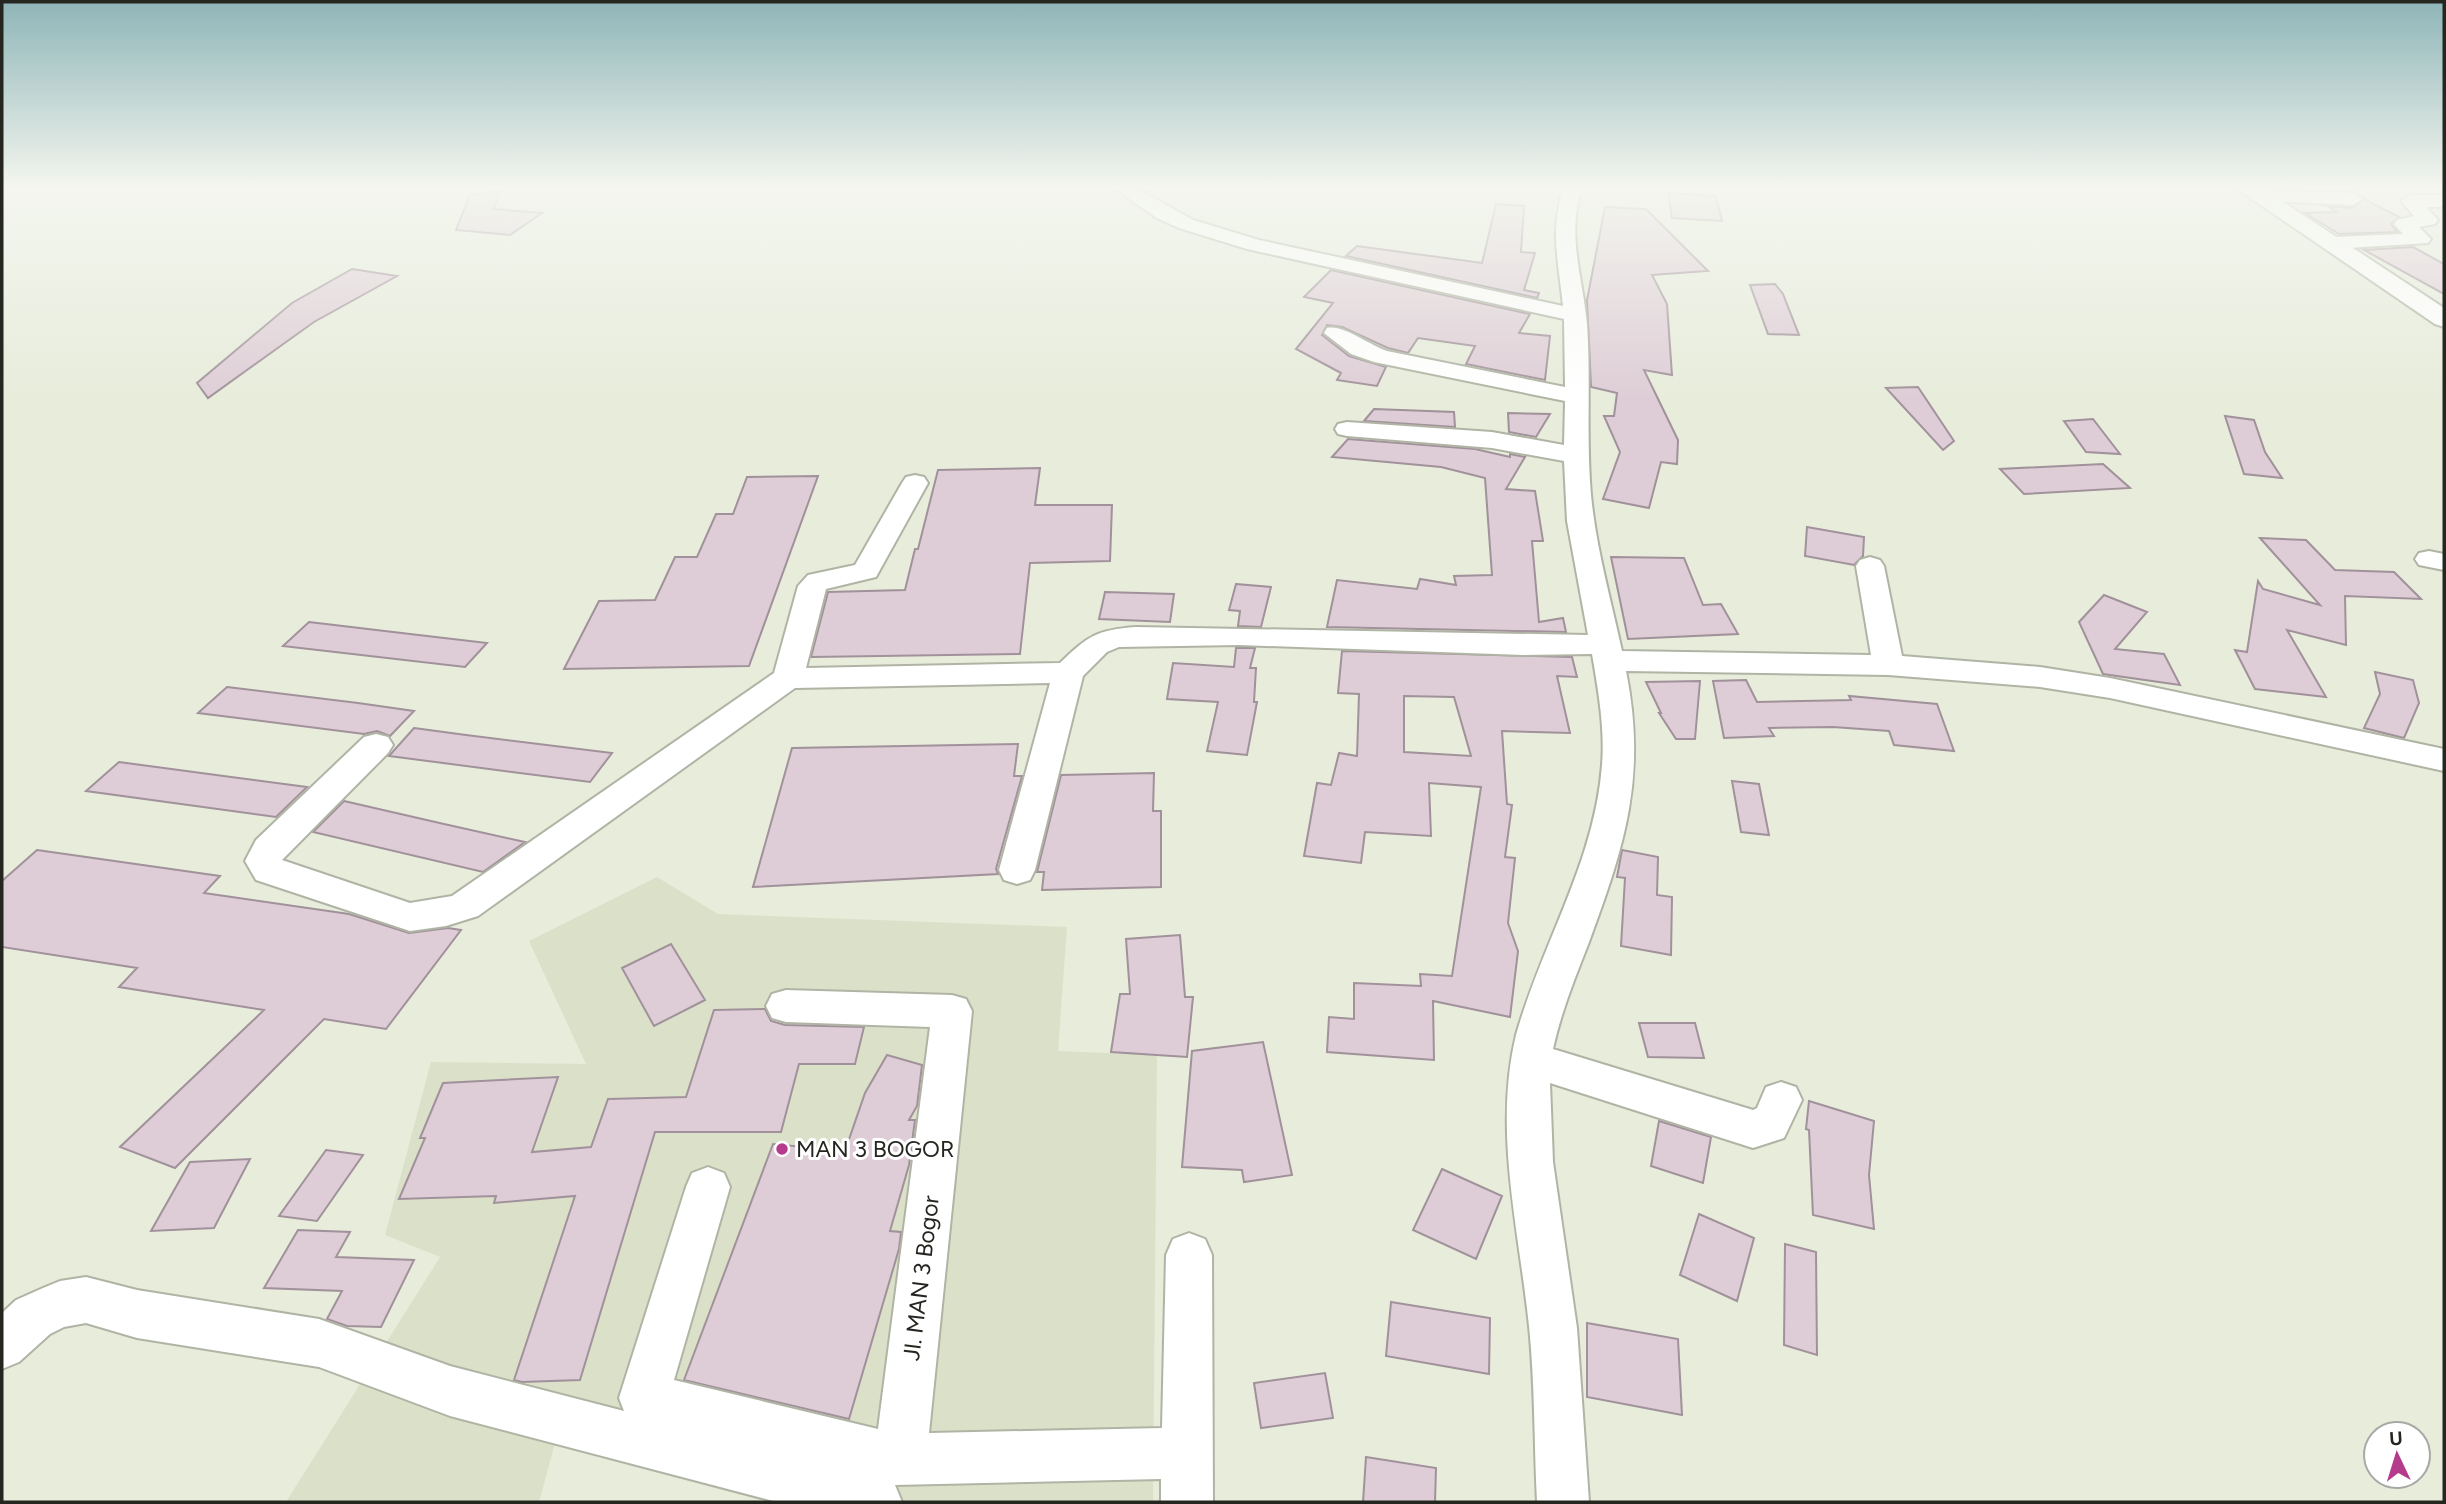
<svg xmlns="http://www.w3.org/2000/svg" width="2446" height="1504" font-family="Figtree,sans-serif">
<style>
.built{fill:#dbe1c9}
.building{fill:#decdd6;stroke:#a1919a;stroke-width:2;fill-rule:evenodd}
.lines{fill:none;stroke-linecap:round;stroke-linejoin:round}
.minor-casing{stroke:#afb4a4;stroke-width:4}
.major-casing{stroke:#afb4a4;stroke-width:4}
.minor{fill:#fff;fill-rule:evenodd}
.major{fill:#fff;fill-rule:evenodd}
.poi-dot{fill:#b53b8d;stroke:#fff;stroke-width:2.5}
.labels{text-anchor:middle;stroke-width:6;stroke-linejoin:round;paint-order:stroke}
.near-poi-label{font-size:23px;fill:#252620;stroke:#fff;text-anchor:start}
.near-street-label{font-size:23px;fill:#252620;stroke:#fff}
</style>
<rect width="100%" height="100%" fill="#e7ecdb"/>
<path class="built" d="M657,877L718,914L1067,927L1058,1051L1157,1055L1153,1502H876L561,1421L539,1502H286L440,1257L385,1235L431,1062L586,1064L529,941Z"/>
<path class="building" d="M500,192L494,209L542,213L510,235L456,230L470,195Z
M1668,193L1716,196L1722,221L1672,218Z
M2364,199L2399,217L2391,224L2397,232L2339,234L2305,213L2336,212L2328,206L2353,208Z
M1496,204L1524,206L1521,252L1535,253L1524,290L1539,293L1537,298L1346,256L1357,246L1482,263Z
M1605,207L1646,209L1708,271L1652,275L1667,304L1672,375L1644,370L1678,440L1677,464L1661,462L1649,508L1603,499L1620,452L1604,416H1614L1617,393L1591,387L1587,300Z
M2413,247L2444,264V294L2364,250Z
M352,269L397,276L314,322L208,398L197,383L292,303Z
M1331,270L1530,314L1519,333L1550,336L1545,380L1466,364L1475,346L1418,338L1408,353L1388,348L1342,327L1327,325L1322,335L1349,356L1386,367L1377,386L1337,380L1341,373L1296,349L1333,303L1304,297Z
M1775,284L1783,294L1799,335L1768,334L1750,285Z
M1918,387L1954,441L1943,450L1886,388Z
M1374,409L1454,412L1455,427L1364,421Z
M1508,413L1550,414L1536,437L1509,432Z
M2225,416L2254,420L2265,452L2282,478L2244,474Z
M2093,419L2120,454L2086,452L2064,421Z
M1348,439L1475,449L1510,457V454L1525,457L1506,489L1535,491L1543,541H1532L1539,622L1563,618L1566,632L1327,627L1337,580L1417,589L1420,579L1456,585L1454,576L1492,575L1485,478L1441,467L1332,457Z
M2103,464L2130,488L2024,494L2000,469Z
M1040,468L1035,505H1112L1110,561L1030,563L1020,654L811,657L828,592L905,590L915,549H918L938,470Z
M818,476L749,666L564,669L599,601L655,600L675,557H697L716,514H733L747,477Z
M1807,527L1864,537L1863,556L1854,565L1805,556Z
M2260,538L2306,540L2335,570L2394,572L2421,599L2345,596L2346,645L2287,630L2326,697L2255,689L2235,650L2247,652L2258,581L2263,589L2320,605Z
M1611,557L1684,558L1703,605L1721,604L1738,634L1628,639Z
M1236,584L1271,587L1261,627L1238,626L1240,611L1229,610Z
M1105,592L1174,594L1170,622L1099,619Z
M2104,595L2147,612L2115,649L2164,654L2180,685L2103,674L2079,622Z
M309,622L410,634L487,643L465,667L283,646Z
M1236,648H1255L1250,668H1256L1254,702H1257L1247,755L1207,751L1218,702L1167,699L1173,663L1234,667Z
M1342,651L1572,657L1577,677L1557,676L1570,733L1502,731L1507,804L1512,805L1505,857L1515,858L1508,923L1518,951L1510,1017L1433,1001L1434,1060L1327,1052L1329,1017L1354,1019V983L1421,986L1420,974L1452,976L1481,787L1429,783L1431,836L1365,832L1361,863L1304,856L1317,783L1331,785L1339,753L1357,756L1359,694L1338,693ZM1404,696L1454,697L1471,756L1404,752Z
M2375,672L2413,680L2419,703L2404,738L2364,728L2380,694Z
M1746,680L1757,702L1851,700L1849,696L1937,704L1954,751L1894,745L1889,731L1833,727L1769,728L1774,736L1724,738L1713,681Z
M1700,681L1695,739H1676L1659,713H1661L1646,682Z
M227,687L358,703L414,711L390,736L377,731L364,734L198,713Z
M414,728L466,735L612,753L590,782L389,756Z
M1018,744L1014,776H1022L996,869L998,874L753,887L792,748Z
M119,762L231,777L307,787L276,817L86,791Z
M1154,773L1153,811H1161V887L1042,890L1044,872H1037L1061,775Z
M1732,781L1759,784L1769,835L1741,832Z
M344,801L444,824L525,842L483,872L313,832Z
M37,850L220,876L204,893L349,914L409,933L448,928L461,930L386,1029L324,1019L175,1168L120,1147L264,1010L119,987L137,968L2,947V881Z
M1622,850L1658,857L1657,895L1672,897L1671,955L1621,946L1625,878L1617,877Z
M1180,935L1185,997H1193L1187,1057L1111,1052L1120,994H1130L1126,939Z
M671,944L705,1000L654,1026L622,968Z
M765,1009L771,1021L785,1025L864,1027L855,1064H799L781,1132H655L580,1380L522,1382L514,1380L575,1196L494,1203L496,1196L399,1199L425,1138H420L443,1083L558,1077L532,1152L591,1147L608,1099L686,1097L714,1010Z
M1639,1023H1695L1704,1058L1648,1057Z
M1263,1042L1292,1175L1244,1182L1242,1170L1182,1167L1192,1051Z
M887,1055L922,1065L917,1106L909,1120H915L909,1165L890,1231L901,1232L899,1249L849,1419L684,1380L773,1144L845,1151L865,1093Z
M1809,1101L1874,1121L1869,1175L1874,1229L1813,1215L1809,1130L1806,1129Z
M1659,1121L1711,1137L1703,1183L1651,1166Z
M326,1150L363,1155L317,1221L279,1216Z
M250,1159L214,1228L151,1231L190,1162Z
M1442,1169L1502,1196L1476,1259L1413,1230Z
M1699,1214L1754,1238L1737,1301L1680,1275Z
M298,1230L350,1232L336,1257L414,1260L381,1327L347,1326L327,1319L342,1291L264,1288Z
M1785,1244L1816,1252L1817,1355L1784,1345Z
M1391,1302L1490,1318L1489,1374L1386,1356Z
M1587,1323L1678,1339L1682,1415L1587,1397Z
M1325,1373L1333,1418L1261,1428L1254,1383Z
M1366,1457L1436,1468L1435,1502H1363Z"/>
<g class="lines">
<g class="minor-casing">
<path id="minor" d="M1114,188H1136L1193,220L1259,240L1563,306C1559,265 1549,228 1564,188H1582C1566,234 1583,278 1587,324C1591,381 1586,438 1591,495C1596,548 1611,600 1622,651L1871,655L1856,566L1860,560L1870,557L1880,560L1884,566L1902,656L2040,667L2110,678L2444,749V771L2110,698L2040,687L1888,675L1626,671C1647,776 1625,845 1589,942C1575,978 1561,1012 1553,1049L1753,1110L1757,1108L1766,1087L1781,1082L1796,1087L1802,1100L1784,1138L1753,1148L1550,1083L1553,1162L1577,1328L1589,1502H1537C1534,1443 1535,1384 1529,1326C1519,1230 1493,1130 1516,1035C1542,943 1595,861 1602,765C1605,728 1598,689 1592,654L1523,655L1239,645L1119,647L1107,652L1083,676L1035,870L1030,880L1017,884L1004,880L999,870L1050,683L795,688L478,916L446,926L410,931L256,880L245,861L256,840L364,737L376,734L388,737L393,745L388,753L282,860L410,903L452,896L774,673L798,586L808,575L855,565L902,483L906,477L915,475L924,477L928,483L876,577L826,589L806,668L1060,663C1088,636 1096,630 1136,627L1588,635L1567,521L1564,461L1492,448L1347,436L1338,434L1335,429L1338,424L1347,422L1492,432L1564,445L1565,401L1374,362L1351,354L1324,333L1327,328C1343,324 1369,345 1387,351L1565,387L1564,319L1247,249L1179,228L1157,218Z
M2259,190L2353,193L2362,199L2353,205L2252,200L2250,196Z
M2410,195H2444V207H2426L2438,220L2435,224L2419,227L2431,239L2428,243L2332,249L2325,247L2322,243L2325,239L2332,237L2403,234L2394,224L2397,220L2414,216L2401,201Z
M2429,551L2444,554V570L2419,565L2415,559L2419,553Z
M786,990L952,995L966,999L972,1011L929,1433L1162,1428L1166,1255L1173,1239L1189,1233L1205,1239L1212,1255L1213,1502H1161V1479L895,1485L902,1502H777L450,1416L319,1367L137,1338L86,1323L64,1327L50,1334L19,1362L2,1369V1313L16,1300L43,1288L60,1281L86,1277L137,1290L319,1319L450,1366L624,1411L619,1398L686,1187L692,1173L708,1167L724,1173L730,1187L674,1380L878,1429L930,1027L786,1022L772,1018L766,1006L772,994Z"/>
</g>
<g class="major-casing">
<path id="major" d="M2236,188H2262L2444,308V327L2435,324Z"/>
</g>
<use href="#minor" class="minor"/>
<use href="#major" class="major"/>
</g>
<linearGradient id="sky" x2="0" y2="1"><stop stop-color="#8eb5b8"/><stop offset="0.47" stop-color="#f4f6ef"/><stop offset="1" stop-color="#f4f6ef" stop-opacity="0"/></linearGradient>
<rect width="2446" height="399" fill="url(#sky)"/>
<circle class="poi-dot" cx="782" cy="1149" r="7"/>
<g class="labels">
<g class="near-poi-label">
<text x="796" y="1157">MAN 3 BOGOR</text>
</g>
<g class="near-street-label">
<text transform="translate(921 1278) rotate(-83)" y="8">Jl. MAN 3 Bogor</text>
</g>
</g>
<rect width="2446" height="1504" fill="none" stroke="#252620" stroke-width="7"/>
<g transform="translate(2397 1455) rotate(356)"><circle r="33" fill="#ffffff" stroke="#a8a8a6" stroke-width="2"/>
<path d="M0-5L12 26L0 18L-12 26Z" fill="#b53b8d"/>
<text y="-10" font-size="19" font-weight="bold" text-anchor="middle" fill="#252620">U</text>
</g>
</svg>
